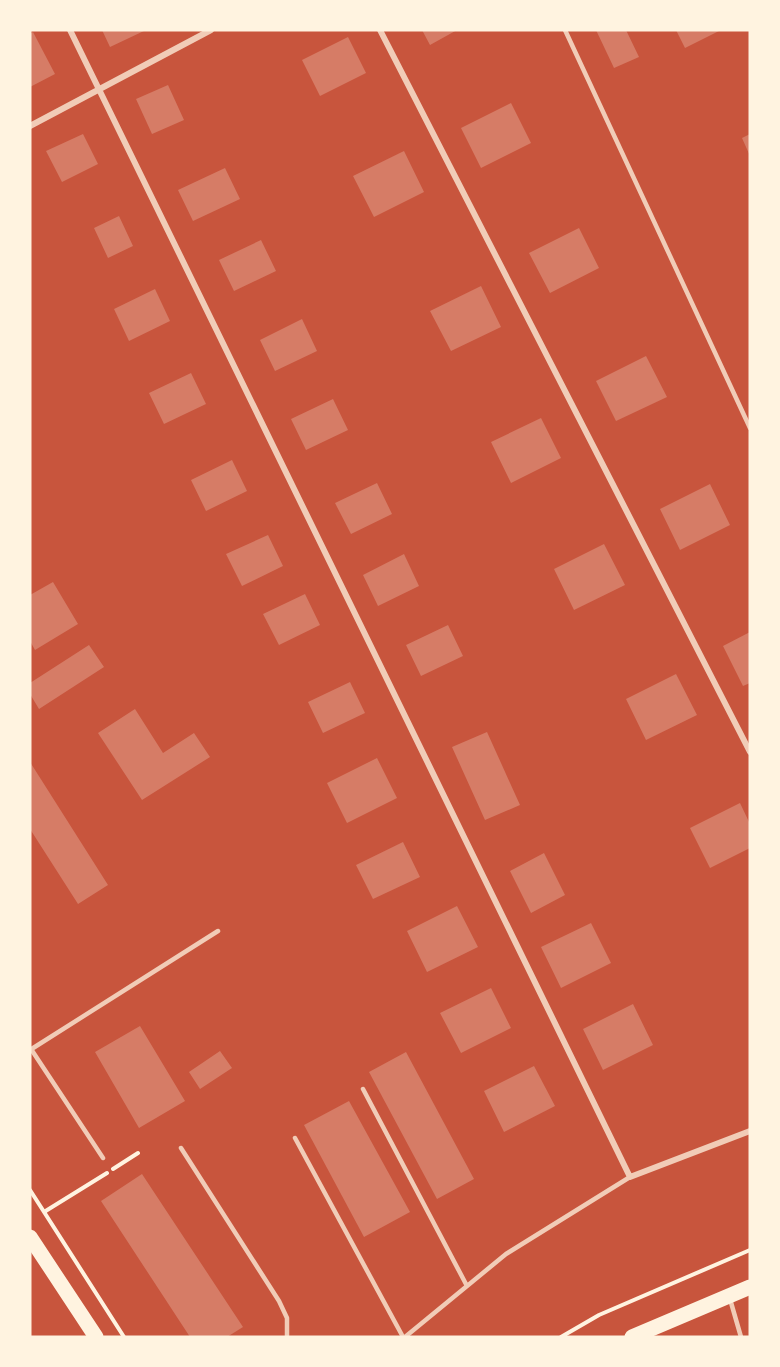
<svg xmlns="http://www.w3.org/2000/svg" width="780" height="1367" font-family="Roboto,sans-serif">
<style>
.building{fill:#d67c66}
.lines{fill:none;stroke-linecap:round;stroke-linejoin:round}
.path{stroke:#fff3e0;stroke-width:4}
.service{stroke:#f1ccb7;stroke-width:4.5}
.minor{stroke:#f1ccb7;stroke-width:6}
.primary{stroke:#fff3e0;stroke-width:15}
</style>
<rect width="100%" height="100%" fill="#c8553d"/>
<path class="building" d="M102,30H146L110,47Z
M422,30H457L430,45Z
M596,30H626L639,57L614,68Z
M676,30H721L685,48Z
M33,32L55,74L30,87V34Z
M348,37L366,73L320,96L302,60Z
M168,85L184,120L152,134L136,99Z
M511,103L531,143L481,168L461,128Z
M83,134L98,164L62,182L46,151Z
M750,134V156L742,138Z
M404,151L424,192L374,217L353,176Z
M225,168L240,199L193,221L178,190Z
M119,216L133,246L108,258L94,228Z
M579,228L599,268L550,293L529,253Z
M261,240L276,271L234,291L219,260Z
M481,286L501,327L451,351L430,311Z
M155,289L170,321L129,341L114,309Z
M302,319L317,351L275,371L260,340Z
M646,356L667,397L616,421L596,381Z
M191,373L206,404L164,424L149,393Z
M333,399L348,430L306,450L291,419Z
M541,418L561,458L511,483L491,442Z
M232,460L247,491L206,511L191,480Z
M377,483L392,514L351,534L335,503Z
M710,484L730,525L680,550L660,509Z
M268,535L283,566L242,586L226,554Z
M604,544L625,585L574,610L554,569Z
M404,554L419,586L378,606L363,575Z
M53,582L78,624L35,650L30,641V595Z
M305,594L320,625L279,645L263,614Z
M448,625L463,656L421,676L406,645Z
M750,632V683L743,686L723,646Z
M89,645L104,667L39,709L30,694V683Z
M676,674L697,715L646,740L626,699Z
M350,682L365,713L323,733L308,702Z
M135,709L163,753L194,733L210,757L142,800L98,733Z
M487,732L520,805L485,820L452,747Z
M377,758L397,798L347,823L327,783Z
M30,762L108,885L78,904L30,829Z
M740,803L750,824V848L710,868L690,828Z
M403,842L420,877L373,899L356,865Z
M544,853L565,895L531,913L510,871Z
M457,906L478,947L427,972L407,931Z
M591,923L611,963L561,988L541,947Z
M491,988L511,1028L461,1053L440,1013Z
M633,1004L653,1045L603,1070L583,1029Z
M140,1026L185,1101L139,1128L95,1052Z
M220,1051L232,1068L200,1089L189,1072Z
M406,1052L474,1179L437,1199L369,1072Z
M534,1066L555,1106L504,1132L484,1091Z
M349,1101L410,1212L364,1237L304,1125Z
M142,1174L243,1327L227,1337H190L101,1201Z"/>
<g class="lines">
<path class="path" d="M113,1169L138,1153
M30,1190L124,1337
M44,1212L107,1173
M561,1337L599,1315L750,1250"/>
<path class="service" d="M565,30L750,428
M31,1049L103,1158
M30,1050L218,931
M363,1089L467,1286
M295,1138L403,1337
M181,1148L279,1301L287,1318V1337
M730,1299L741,1337
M405,1337L506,1254L630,1177"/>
<path class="minor" d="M70,30L630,1177L750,1131
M380,30L750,752
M30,126L211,30"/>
<path class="primary" d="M30,1237L96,1337
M632,1337L750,1287"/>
</g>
<rect width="780" height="1367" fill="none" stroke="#fff3e0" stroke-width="63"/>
</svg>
